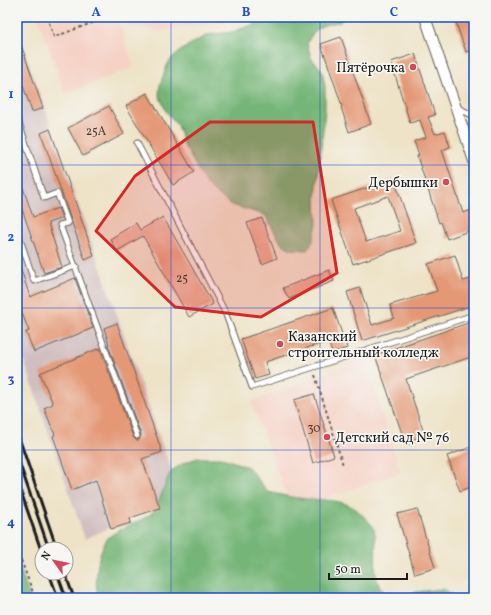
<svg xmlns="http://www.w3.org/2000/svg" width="491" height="615" font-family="Vollkorn,serif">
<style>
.built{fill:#f6d1c5}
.industrial{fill:#d1bfbf}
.forest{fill:#74b577;stroke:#48684a}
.building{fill:#e49876;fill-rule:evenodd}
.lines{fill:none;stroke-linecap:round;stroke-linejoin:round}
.service-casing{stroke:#666258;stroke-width:7}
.minor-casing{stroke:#666258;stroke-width:12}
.path{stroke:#666258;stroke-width:2;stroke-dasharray:3 3;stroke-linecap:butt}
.service{stroke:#fff;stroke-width:5}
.minor{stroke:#fff;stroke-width:10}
.rail{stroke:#1c1c1c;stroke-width:3}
.marked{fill:#d62828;fill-opacity:0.2;stroke:#d62828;stroke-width:3;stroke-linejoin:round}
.grid{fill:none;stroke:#1d4ed8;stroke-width:1;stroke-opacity:0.55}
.poi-dot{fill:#d1495b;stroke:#f6f6f2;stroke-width:1.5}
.labels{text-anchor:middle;stroke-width:3.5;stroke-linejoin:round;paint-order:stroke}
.number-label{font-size:12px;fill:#4e3b32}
.poi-label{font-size:14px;fill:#1c1c1c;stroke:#f6f6f2;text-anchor:end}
.neatline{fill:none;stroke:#1d4ed8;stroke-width:1.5}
.grid-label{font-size:13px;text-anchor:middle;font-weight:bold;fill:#1d4ed8}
</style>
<rect width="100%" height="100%" fill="#f6f6f2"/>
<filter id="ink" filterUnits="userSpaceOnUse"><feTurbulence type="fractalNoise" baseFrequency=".025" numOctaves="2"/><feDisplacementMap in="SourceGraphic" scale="8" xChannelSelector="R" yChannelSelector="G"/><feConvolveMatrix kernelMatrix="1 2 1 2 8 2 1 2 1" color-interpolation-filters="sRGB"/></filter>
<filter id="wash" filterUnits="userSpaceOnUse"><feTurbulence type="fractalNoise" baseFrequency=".012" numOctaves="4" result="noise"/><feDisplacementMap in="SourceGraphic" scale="16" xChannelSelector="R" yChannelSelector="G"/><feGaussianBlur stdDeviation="0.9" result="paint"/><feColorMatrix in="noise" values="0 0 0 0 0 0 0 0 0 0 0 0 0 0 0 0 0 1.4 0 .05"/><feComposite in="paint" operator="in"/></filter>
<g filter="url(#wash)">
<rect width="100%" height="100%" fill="#eee3c7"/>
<path class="built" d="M38,17H117L134,67L65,94Z
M124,17H247L159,31L127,26Z
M364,359L401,473L292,509L251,402Z"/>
<path class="industrial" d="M17,29L180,495L85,539L17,340Z"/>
<path class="forest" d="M270,17H344L340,22C323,24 316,26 307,43L311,58L322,70L325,87V110L316,196L317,224L313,241L307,250L291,249L281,243L265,215L232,205L214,192L206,184L184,145L178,126L166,111L159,95L160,85L168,63L175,55L189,45L208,35L232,32L255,24Z
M198,458H222L248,467L268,492C278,494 288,497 298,498C317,501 340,497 357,510C360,513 371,523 373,527C381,544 366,585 389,595C398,599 408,594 416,592C425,591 434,590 443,589L456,598H99C93,584 98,547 109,537C119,528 141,522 152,513C155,511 157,504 159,500C164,492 165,482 169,475C176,465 188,461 198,458Z
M17,561L30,598H17Z"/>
<g id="blocks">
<path class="building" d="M454,17H474V49L466,52Z
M18,36L43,108L32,112L17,68V37Z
M341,37L371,124L349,132L341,107L342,106L321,44Z
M415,54L435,115L428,117L435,134L445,131L450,147L442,150L463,213L472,210L474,214V229L447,239L441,222L439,223L417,156L419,155L414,141L426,137L420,120L410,123L391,62Z
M147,93L194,172L173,185L126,106Z
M109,106L124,134L83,156L68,128Z
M50,129L94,256L85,260L41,133Z
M17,173H18L33,217L58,208L62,218L48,223L62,267L44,273L22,209L17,211Z
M394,179L416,243L353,264L331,200ZM388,196L400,231L366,242L354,208Z
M163,217L213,304L189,317L143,236L117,251L110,239L136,223L140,230Z
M262,218L277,258L262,264L247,223Z
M455,255L463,281L474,278V305L362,341L347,292L360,288L372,325L394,318L390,305L437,291L428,264Z
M19,263L30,297L75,278L93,328L34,352L26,332L29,331L17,300V264Z
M329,270L334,281L289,299L283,288Z
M333,308L347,348L332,353L328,341L265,362L269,375L255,379L241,339Z
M474,321V356L406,379L425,436L405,442L375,355Z
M117,323L162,452L142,459L160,508L130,518L131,523L111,529L96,480L72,490L53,436L55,435L44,408L53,404L40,373L100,348L133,437L136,440H139L141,435L108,345L109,344L104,328Z
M314,394L334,456L313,463L294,400Z
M474,446V486L460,491L447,456Z
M417,509L435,568L415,574L397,514Z"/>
</g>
</g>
<g filter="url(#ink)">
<use href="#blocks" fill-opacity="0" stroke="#666258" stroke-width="1"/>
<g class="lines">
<g class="service-casing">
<path id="service" d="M456,107L474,116
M17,117L44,198L57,193L68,223L60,225L137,436
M137,143L225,312L252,387L474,315
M17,230L34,281L76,266"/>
</g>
<g class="minor-casing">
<path id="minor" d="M425,17L474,161"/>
</g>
<path class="path" d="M47,17L54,37L108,17
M315,375L343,465
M17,549L35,598"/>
<use href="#service" class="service"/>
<use href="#minor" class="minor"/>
<path class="rail" d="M17,432L57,549
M17,456L49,549
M17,480L42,553
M49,573L58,598
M57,573L66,598
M65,573L74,598"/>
</g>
</g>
<path class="marked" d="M210,122H313L337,273L261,317L175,307L96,231L135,176Z"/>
<path class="grid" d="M171,17V598M320,17V598M17,165H474M17,308H474M17,450H474"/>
<g class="poi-dot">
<circle cx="413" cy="67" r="4"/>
<circle cx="446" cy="182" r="4"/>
<circle cx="280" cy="344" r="4"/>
<circle cx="327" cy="437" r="4"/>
</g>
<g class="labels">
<g class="number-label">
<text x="96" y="135">25А</text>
<text x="182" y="282">25</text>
<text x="314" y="432">30</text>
</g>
<g class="poi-label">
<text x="405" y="72">Пятёрочка</text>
<text x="438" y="187">Дербышки</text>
<text x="288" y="341" text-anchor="start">Казанский<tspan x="288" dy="16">строительный колледж</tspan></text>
<text x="335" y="442" text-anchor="start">Детский сад № 76</text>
</g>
</g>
<rect width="491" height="615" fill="none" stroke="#f6f6f2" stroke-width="44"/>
<g transform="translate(54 561) rotate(303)"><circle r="19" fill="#f6f6f2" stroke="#9f9f9c"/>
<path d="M0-3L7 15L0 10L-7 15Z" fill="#d1495b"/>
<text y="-6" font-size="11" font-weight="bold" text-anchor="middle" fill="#1c1c1c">N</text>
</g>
<path d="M329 573v6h78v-6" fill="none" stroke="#1c1c1c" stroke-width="2"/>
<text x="335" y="573" font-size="12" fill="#1c1c1c" stroke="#f6f6f2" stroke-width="3" paint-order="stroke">50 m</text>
<rect x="22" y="22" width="447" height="571" class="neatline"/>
<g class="grid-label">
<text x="96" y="16">A</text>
<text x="246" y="16">B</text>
<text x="394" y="16">C</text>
<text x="11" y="98">1</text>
<text x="11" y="241">2</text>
<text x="11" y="383">3</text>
<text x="11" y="526">4</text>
</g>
</svg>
